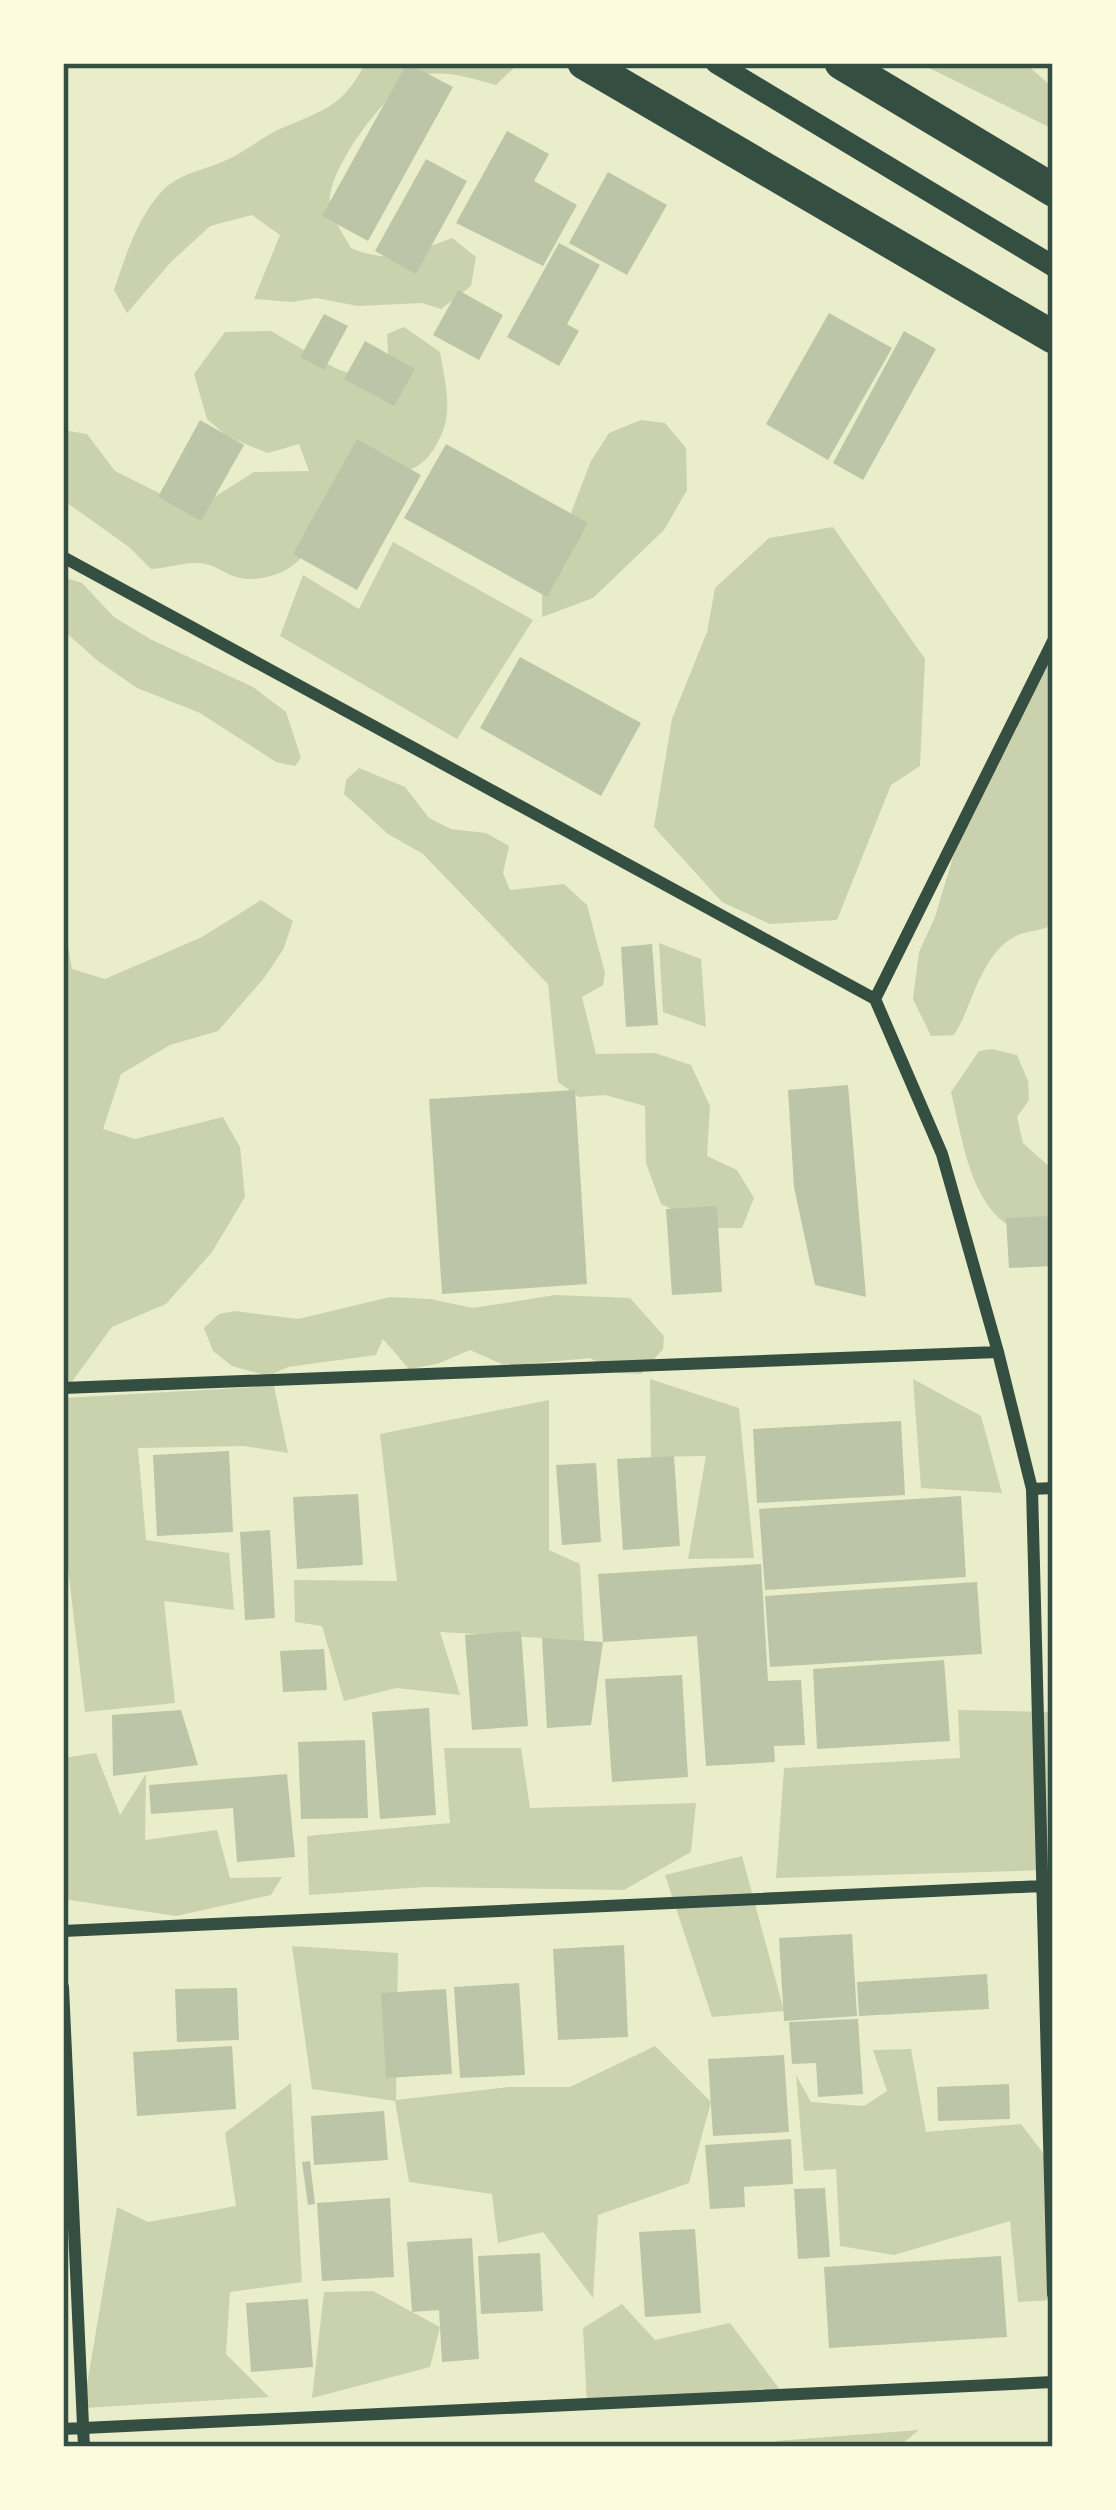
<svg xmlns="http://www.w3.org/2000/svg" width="1116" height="2510" font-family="'Fira Sans Condensed',sans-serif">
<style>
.green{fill:#cad2ad}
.building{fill:#bcc5a7}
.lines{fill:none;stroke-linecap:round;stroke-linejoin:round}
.minor{stroke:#344e41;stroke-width:12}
.tertiary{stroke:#344e41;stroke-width:21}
.trunk{stroke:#344e41;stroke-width:33}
.neatline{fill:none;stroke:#344e41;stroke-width:4.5}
</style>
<rect width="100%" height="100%" fill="#e9edc9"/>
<path class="green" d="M365,63H519L496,85C474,79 447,70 423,75C390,83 324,173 330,206C333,220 344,235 351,248C392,265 412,253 452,238L476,257L471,286L441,309L422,303L358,306L316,298L292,302L254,299L280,235L252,215L210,226L170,263L127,313L114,290C126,255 137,218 163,190C179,174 203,170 222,162C243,154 260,138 280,129C321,111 344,107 365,63Z
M919,63H1025L1053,88V129Z
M404,327L440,352C444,377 453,408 442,433C421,483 398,465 362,485C325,507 316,563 274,575C229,589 223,562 196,563C182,563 166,568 151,569L129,547L63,500V430L87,434L115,471L173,500L205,503L254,472L309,471L299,444L268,453L228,437L207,419L194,374L225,332L271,331L335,368L359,377L389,368L387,334Z
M641,420L665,423L686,448L687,490L664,530L593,598L542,617V569L562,536L591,461L609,433Z
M833,527L925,659L920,766L891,785L837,920L770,924L722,902L654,827L672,719L707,632L715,588L769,538Z
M393,542L533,620L457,739L280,636L303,575L359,609Z
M63,577L82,583L114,617L150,639L253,687L286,712L301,758L295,766L276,762L200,713L137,688L98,661L63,630Z
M1053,658V924C1041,932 1028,930 1016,936C980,954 974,1004 954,1035L931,1036L913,999L919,952L935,917L959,837L1041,672Z
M359,768L405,787L429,818L451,829L486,833L509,846L503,873L510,890L564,884L587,905L605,973L603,985L582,997L596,1054L655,1053L691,1065L710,1106L707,1156L737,1170L754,1198L742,1228H711L661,1204L646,1163L645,1106L605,1095L579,1097L558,1082L548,984L423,854L388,834L344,794L346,780Z
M261,900L293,921L283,950L264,978L218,1031L170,1045L121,1074L103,1129L135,1139L223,1117L240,1147L245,1197L212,1252L166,1304L112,1327L68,1387L63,1386V917L72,969L105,979L202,937Z
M659,943L701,959L706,1027L663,1012Z
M992,1049L1017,1055L1028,1081L1029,1100L1017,1117L1023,1143L1053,1170V1255C1038,1243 1020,1235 1005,1223C969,1197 961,1133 951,1092L979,1051Z
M555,1295L630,1298L664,1336L663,1349L641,1374L617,1373L590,1358L506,1366L470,1350L437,1364L409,1369L383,1339L376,1355L288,1367L268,1376L232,1366L213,1351L204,1328L219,1314L235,1311L298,1319L390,1297L430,1299L473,1308Z
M650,1379L739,1408L754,1558L688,1559L706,1456L651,1457Z
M913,1379L981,1416L1002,1493L921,1488Z
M274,1386L288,1453L244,1446L138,1448L146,1540L229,1553L234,1610L164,1601L175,1703L85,1712L63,1526V1398Z
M549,1400V1550L580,1564L585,1652L542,1638L440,1632L460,1695L397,1688L344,1701L322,1626L295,1622L294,1580L397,1581L380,1434Z
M958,1710L1053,1712V1870L776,1878L784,1768L960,1758Z
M444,1748H521L530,1808L696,1803L691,1852L624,1890L424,1887L309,1895L307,1836L450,1823Z
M96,1753L120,1815L146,1774L145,1840L217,1830L230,1878L282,1877L271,1895L176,1916L63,1899V1758Z
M742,1856L784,2011L712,2017L665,1875Z
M292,1946L398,1953L396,2100L509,2087H570L655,2046L711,2102L689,2183L598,2215L593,2298L543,2232L498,2243L492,2194L409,2182L395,2101L312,2089Z
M911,2049L926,2132L1021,2124L1053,2166V2300L1018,2302L1010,2221L894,2255L840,2246L836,2169L804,2171L796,2075L811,2102L864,2106L887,2091L873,2050Z
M291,2083L302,2282L230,2292L226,2354L269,2397L83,2408L117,2207L148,2222L236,2206L225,2133Z
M373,2291L440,2327L430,2367L312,2398L324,2292Z
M622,2304L655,2340L730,2323L784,2395L587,2404L583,2328Z
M919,2430L898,2447H777L776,2441Z"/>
<path class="building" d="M407,63L453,87L368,241L322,216Z
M507,131L549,154L534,181L577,205L543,266L456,223Z
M426,159L467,181L416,274L375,251Z
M608,172L667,205L627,275L569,243Z
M559,243L600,265L567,324L579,331L559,366L507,337Z
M458,290L503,315L479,360L433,335Z
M829,313L892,348L828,460L766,424Z
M324,314L348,326L324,370L300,357Z
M904,331L936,349L863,480L833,463Z
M365,341L415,369L394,406L344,379Z
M200,420L244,445L201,521L158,497Z
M357,439L421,475L357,590L293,554Z
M446,444L588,523L547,597L404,518Z
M520,657L641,723L601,796L480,728Z
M652,944L658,1025L626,1027L621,947Z
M848,1085L866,1297L815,1285L794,1187L788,1090Z
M575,1090L587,1284L442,1294L429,1099Z
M717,1206L722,1292L672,1295L666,1209Z
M1053,1216V1266L1009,1268L1006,1218Z
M901,1421L905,1495L757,1503L753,1429Z
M229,1451L233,1532L157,1536L153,1455Z
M674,1456L680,1546L623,1550L617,1459Z
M596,1463L601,1542L562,1545L556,1465Z
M358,1494L363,1565L297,1569L293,1497Z
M961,1496L966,1577L765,1590L759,1509Z
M270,1530L275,1618L245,1620L240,1532Z
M761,1564L768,1681L801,1680L805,1745L774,1746L775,1762L706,1766L697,1636L603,1642L591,1725L547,1728L542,1638L603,1642L598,1574Z
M977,1582L982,1654L770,1667L765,1596Z
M521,1631L528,1726L472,1730L465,1635Z
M324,1649L327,1690L283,1692L280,1651Z
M944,1660L950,1741L817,1749L813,1669Z
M682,1675L688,1777L612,1782L605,1679Z
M429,1708L436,1815L380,1819L372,1712Z
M181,1710L198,1765L113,1776L112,1715Z
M365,1740L368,1818L301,1819L298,1742Z
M287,1774L295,1857L237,1862L233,1808L151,1814L149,1785Z
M852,1934L857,2016L784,2021L779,1938Z
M624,1945L628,2037L558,2040L553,1949Z
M987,1974L989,2009L859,2016L857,1982Z
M519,1983L525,2075L460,2078L454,1987Z
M237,1988L239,2040L177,2042L175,1989Z
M446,1989L452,2074L386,2078L381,1993Z
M858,2019L863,2094L818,2097L816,2063L792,2064L789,2022Z
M232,2046L236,2109L137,2116L133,2052Z
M784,2055L789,2132L713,2136L708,2059Z
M1009,2084L1010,2119L938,2121L937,2087Z
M384,2111L388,2160L314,2165L311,2116Z
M791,2139L793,2184L744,2187L745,2207L710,2209L705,2145Z
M310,2161L315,2204L308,2205L302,2162Z
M825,2188L830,2257L798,2259L794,2189Z
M390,2198L394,2277L322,2281L317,2203Z
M695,2229L701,2313L645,2317L639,2232Z
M472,2238L479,2359L442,2362L439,2310L412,2312L407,2242Z
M540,2253L543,2311L481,2314L478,2256Z
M1001,2256L1007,2337L829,2348L824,2267Z
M308,2299L313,2367L251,2372L246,2303Z"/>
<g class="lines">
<path class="minor" d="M63,557L875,999L942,1154L998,1352L1032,1489L1053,2294
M875,999L1053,641
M63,1388L998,1352
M1032,1489L1053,1488
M63,1931L1042,1886
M63,1987L84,2447
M63,2429L1053,2382"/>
<path class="tertiary" d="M716,63L1053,266"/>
<path class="trunk" d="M584,63L1053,337
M841,63L1053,190"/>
</g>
<rect width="1116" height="2510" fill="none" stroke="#fefae0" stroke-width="132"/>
<rect x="66" y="66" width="984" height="2378" class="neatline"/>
</svg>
